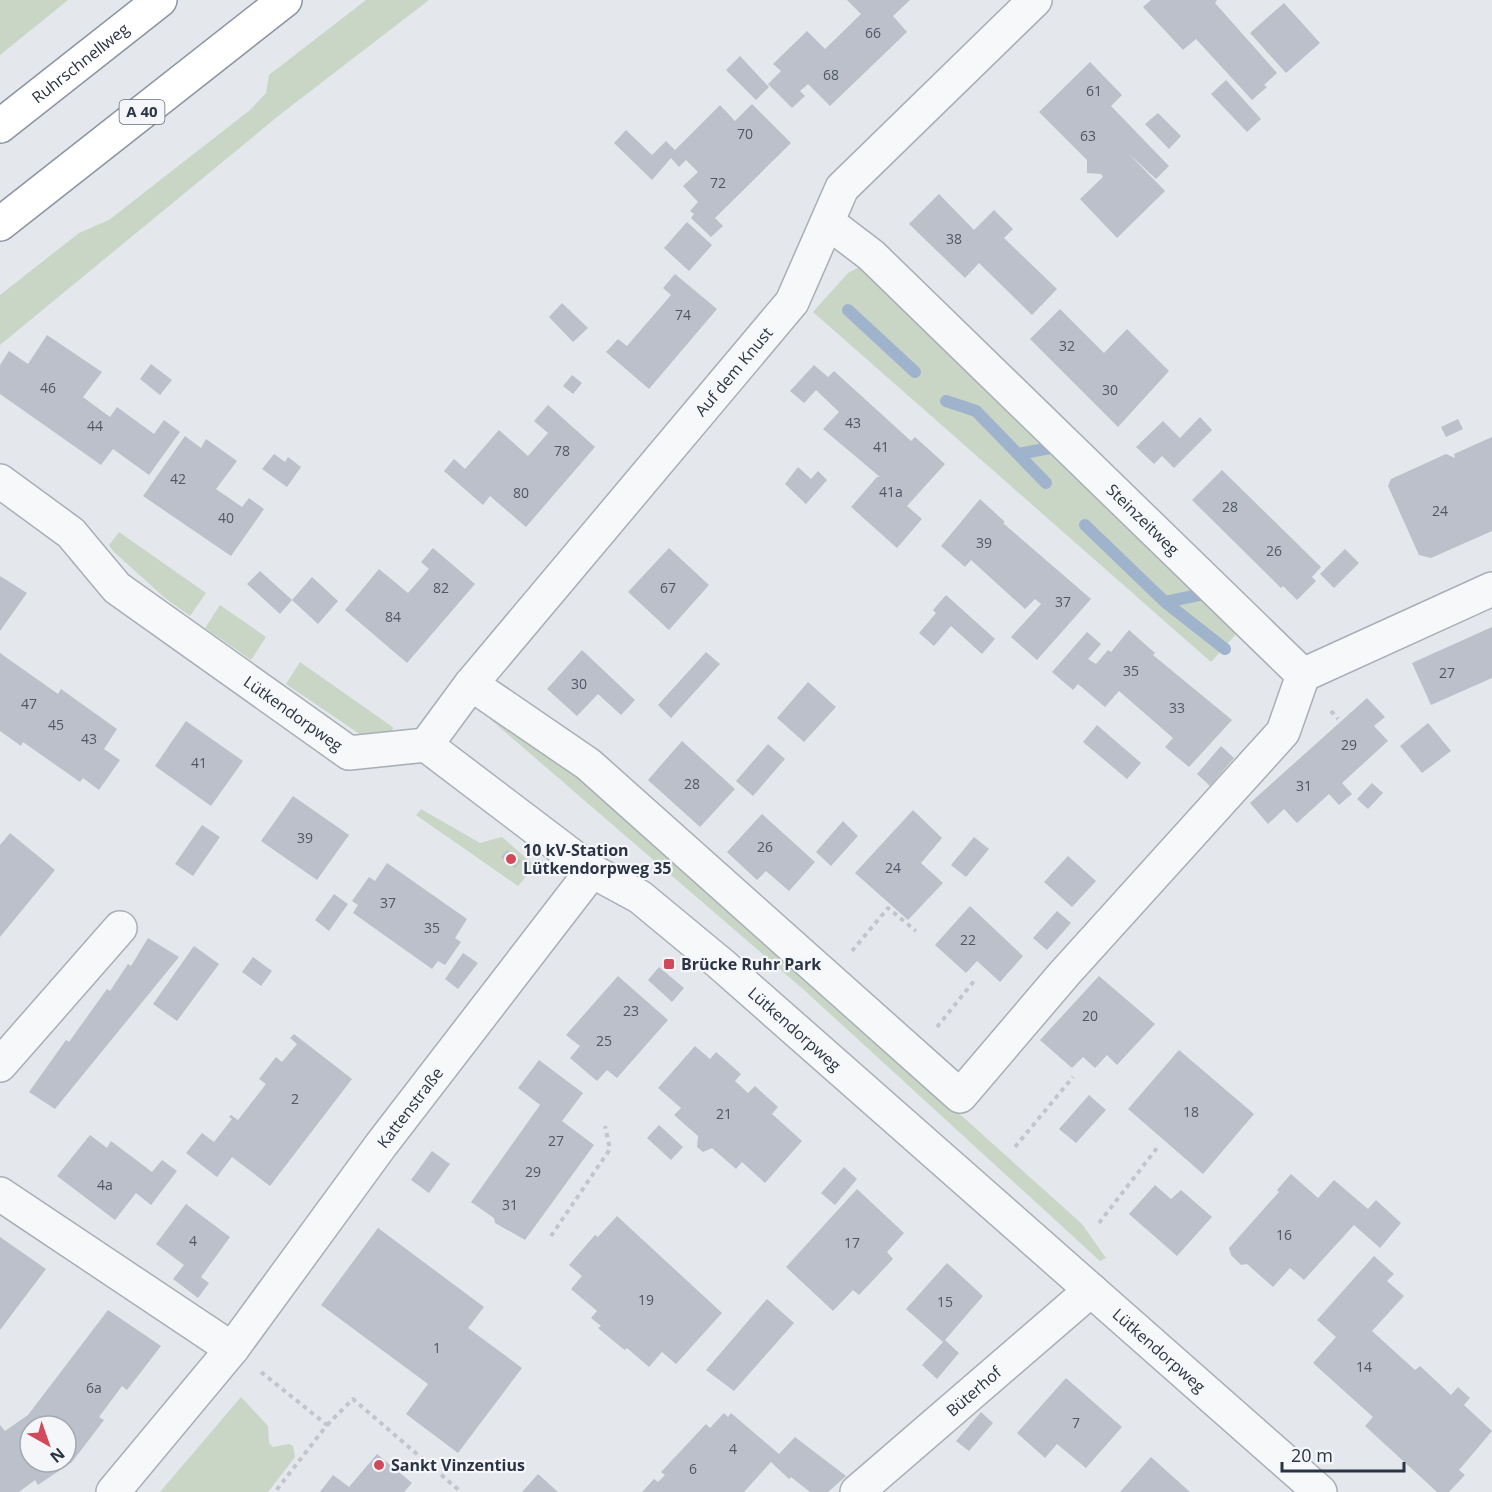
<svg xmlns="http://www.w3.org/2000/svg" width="1492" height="1492" font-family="'Open Sans',sans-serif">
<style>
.green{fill:#c9d6c5}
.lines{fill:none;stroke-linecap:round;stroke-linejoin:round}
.stream{stroke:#9fb4cc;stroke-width:12}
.building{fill:#bbc0ca;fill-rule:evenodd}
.minor-casing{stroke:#a9aeb7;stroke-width:36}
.highway-casing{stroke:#8b94a3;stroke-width:36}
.path{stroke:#c2c5cb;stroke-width:4;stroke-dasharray:4.5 4.5;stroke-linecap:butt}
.minor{stroke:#f7f8fa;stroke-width:33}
.highway{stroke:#fff;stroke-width:33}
.poi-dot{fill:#d1495b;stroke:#f4f6f9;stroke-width:2}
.labels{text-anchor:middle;stroke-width:4.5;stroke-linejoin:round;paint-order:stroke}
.number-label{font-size:14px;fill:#4f5766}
.shield{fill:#f4f6f9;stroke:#676e7b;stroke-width:1.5}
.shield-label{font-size:15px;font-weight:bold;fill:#2b3445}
.street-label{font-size:16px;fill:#2b3445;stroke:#f4f6f9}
.poi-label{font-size:16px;font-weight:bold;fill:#2b3445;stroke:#f4f6f9;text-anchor:start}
</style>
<rect width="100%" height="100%" fill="#e4e7ec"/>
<path class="green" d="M0,0H68L0,55Z
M366,0H429L282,113L0,345V295L79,233L109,220L250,110L266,93L269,75Z
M859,267L870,270L1237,633L1211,662L813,312L848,273Z
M119,532L206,593L190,616L165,598L113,551L109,545Z
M220,605L266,637L251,660L205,628Z
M300,662L394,728L388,733L364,737L286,684Z
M492,713L576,769L1082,1224L1106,1258L1100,1261L803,989L490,719Z
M421,809L480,843L502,837L535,866L518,886L416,815Z
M241,1397L268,1426L269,1443L273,1447L289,1444L293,1446L295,1457L268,1492H160Z"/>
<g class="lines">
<path class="stream" d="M848,310L915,372
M946,401L976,411L1046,483
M1018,454L1050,448
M1085,525L1165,602L1225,649
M1165,602L1199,595"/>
</g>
<path class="building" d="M847,0H910L893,16L907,32L830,106L808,84L800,91L805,96L792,108L768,84L781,71L773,64L807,31L825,49L861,14Z
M1151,0H1217L1215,3L1277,73L1264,85L1267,87L1252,100L1196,39L1183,50L1143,7Z
M1284,3L1320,43L1286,73L1250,33Z
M740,56L769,87L756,100L726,70Z
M1090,62L1122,95L1111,106L1169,166L1156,179L1128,153L1165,191L1117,238L1080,199L1103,177L1101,174L1087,173V160L1039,112Z
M1226,80L1261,119L1247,132L1211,94Z
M752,104L791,143L715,218L723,226L711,237L691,218L694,214L690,211L698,202L683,186L698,172L686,160L679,167L671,158L652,180L614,143L626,130L652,155L666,141L675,150L720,105L735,121Z
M1158,113L1181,136L1169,149L1145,124Z
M939,194L974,230L994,210L1013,229L1004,238L1057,289L1032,315L979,263L965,278L909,224Z
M687,222L712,245L689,271L664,248Z
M675,274L717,309L649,389L606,352L618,339L627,346L671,295L663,288Z
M562,303L588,328L573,342L549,317Z
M1060,309L1104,353L1127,329L1169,371L1118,427L1030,339Z
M47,335L102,372L83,397L110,417L117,407L154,434L164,420L180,432L149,475L113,449L101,465L0,394V365L9,351L28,364Z
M151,364L172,380L160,395L140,379Z
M814,365L828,377L834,371L911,441L915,437L945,464L907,506L922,519L897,548L851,507L877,477H880L823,429L839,412L816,390L804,403L790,391Z
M572,375L582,383L573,394L563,386Z
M548,405L595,447L526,527L490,496L483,505L444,471L454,459L465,469L499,430L528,456L548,433L534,421Z
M1200,417L1212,430L1174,468L1162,456L1154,464L1136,447L1163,421L1180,438Z
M1458,419L1463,429L1446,437L1441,427Z
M185,436L201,448L206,439L237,461L216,489L242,507L249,498L264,509L231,556L143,496Z
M1492,437V531L1431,558L1419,555L1388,486L1391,479L1446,454L1455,458L1454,454Z
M274,454L285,462L288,457L301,467L287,487L262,469Z
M798,467L811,479L818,471L827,480L806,504L785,484Z
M1222,470L1321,567L1312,577L1316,581L1297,600L1283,586L1281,588L1192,500Z
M980,499L1005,522L1003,523L1091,599L1037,660L1011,637L1041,604L1035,599L1025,609L971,560L965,567L941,546Z
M433,548L475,584L407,663L345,610L379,569L408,593L429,569L421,562Z
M669,548L709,585L669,630L628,592Z
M1345,549L1359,563L1334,588L1320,574Z
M260,571L292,600L280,614L247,584Z
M0,576L27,593L0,631Z
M312,577L338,601L318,624L292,600Z
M946,595L995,639L982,654L951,626L934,646L919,633L936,613L933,610Z
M1492,627V678L1431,705L1412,663Z
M1129,630L1155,653L1153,655L1232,720L1189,767L1165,747L1173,738L1119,691L1105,707L1078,684L1073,690L1052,672L1087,632L1101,644L1088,659L1096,664L1108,650L1111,652Z
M582,650L635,700L621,715L598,694L577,716L547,689Z
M706,652L720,664L671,718L658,705Z
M0,653L58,694L61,689L117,729L104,749L120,760L99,790L83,778L80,782L23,742L21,746L0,731Z
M808,682L836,707L804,742L777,718Z
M1367,698L1385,717L1374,726L1388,741L1342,783L1352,794L1339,805L1329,794L1297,823L1284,809L1268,824L1250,803Z
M186,721L243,761L211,806L155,766Z
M1428,723L1451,751L1422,773L1400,746Z
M1097,725L1141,763L1127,779L1083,742Z
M682,741L735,789L700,827L648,780Z
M768,744L785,759L753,796L736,781Z
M1221,746L1234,758L1210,786L1197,774Z
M1372,783L1383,793L1368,809L1357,799Z
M293,796L349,835L317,880L261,841Z
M913,810L942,838L921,863L943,883L908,920L855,873Z
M762,814L815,862L789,891L766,871L757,880L727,852Z
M843,821L858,836L831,866L816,852Z
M202,825L220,837L193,876L175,864Z
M10,833L55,870L0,937V845Z
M974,837L989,849L966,877L951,865Z
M507,850L521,861L515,868L501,857Z
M1068,856L1096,881L1072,907L1044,882Z
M387,863L467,919L455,938L461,942L445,965L438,961L432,969L353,913L358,905L352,901L369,877L375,881Z
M334,894L348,904L329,931L315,920Z
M970,906L1023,956L1000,982L977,961L966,973L935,945Z
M1057,911L1071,923L1047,950L1033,938Z
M148,938L179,957L55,1109L29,1092L66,1040L69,1042L107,989L110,991L128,964L131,966Z
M194,946L219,964L177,1021L153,1004Z
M463,953L478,963L458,989L445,979Z
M253,957L272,971L261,986L242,972Z
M659,967L684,988L672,1002L648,980Z
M618,976L668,1020L617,1078L607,1070L597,1081L570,1058L580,1046L566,1035Z
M1099,976L1155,1024L1117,1065L1107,1055L1095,1068L1083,1057L1072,1068L1040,1040Z
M294,1034L352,1079L270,1186L232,1157L217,1177L186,1153L202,1133L214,1142L232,1119L229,1117L231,1115L238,1120L266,1084L259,1079L276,1057L282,1062L297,1044L290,1038Z
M695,1046L710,1059L716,1052L741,1074L735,1081L748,1093L755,1086L778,1107L772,1114L802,1141L765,1183L742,1162L736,1169L712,1148L703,1152L697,1147L698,1136L674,1115L681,1108L658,1088Z
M1179,1050L1254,1114L1203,1174L1128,1109Z
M539,1060L583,1093L562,1121L594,1145L525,1240L495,1223L494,1218L471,1202L540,1105L518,1088Z
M1089,1095L1106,1110L1076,1143L1059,1129Z
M659,1125L683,1147L671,1160L647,1138Z
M90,1135L107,1148L111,1141L152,1172L162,1160L177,1171L151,1205L136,1193L115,1220L57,1176Z
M432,1151L450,1164L429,1193L411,1180Z
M844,1167L857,1179L835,1205L821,1193Z
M1291,1174L1318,1198L1334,1180L1368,1209L1376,1200L1401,1223L1380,1248L1354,1225L1304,1280L1290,1268L1273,1287L1247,1264L1241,1265L1231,1255L1229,1248L1279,1192L1277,1190Z
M1155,1185L1171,1199L1181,1190L1212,1217L1177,1256L1129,1214Z
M857,1189L904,1233L887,1252L893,1259L859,1295L853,1290L833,1311L786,1267Z
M186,1204L230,1237L201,1277L209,1283L198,1298L173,1279L184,1265L156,1244Z
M617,1216L722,1313L676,1364L662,1352L649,1367L627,1348L625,1350L622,1348L598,1328L601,1326L591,1318L597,1311L571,1289L582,1276L569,1265L595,1235L598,1237Z
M378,1228L484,1307L468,1328L522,1368L458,1453L406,1414L428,1384L321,1305Z
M0,1237L46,1269L0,1330Z
M1374,1256L1394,1274L1387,1281L1404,1296L1372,1331L1415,1370L1420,1366L1451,1395L1458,1387L1470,1398L1464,1405L1492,1431L1459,1470L1465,1475L1449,1492H1437L1365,1426L1373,1417L1313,1363L1336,1337L1317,1320Z
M947,1263L983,1296L945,1340L959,1353L937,1379L922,1365L943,1342L906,1309Z
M767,1299L794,1323L734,1391L706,1370Z
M108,1310L161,1346L127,1390L122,1386L99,1417L104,1420L72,1462L38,1485L35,1480L19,1492H0V1425L5,1431L28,1415ZM30,1426H66V1462H30Z
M1066,1378L1122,1427L1086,1468L1057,1444L1045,1458L1017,1433Z
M981,1412L993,1423L969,1451L956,1441Z
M724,1413L728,1417L731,1413L779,1454L795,1437L846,1476L828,1492H810L791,1477L789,1479L771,1462L744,1492H642L654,1479L658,1482L665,1475L661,1472L706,1424L710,1428Z
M377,1454L412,1483L404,1492H320L333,1475L349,1487Z
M1151,1457L1190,1492H1120Z
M538,1474L558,1492H522Z"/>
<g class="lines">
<g class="minor-casing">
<g id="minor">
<path id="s1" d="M829,223L871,255L1303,675"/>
<path id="s2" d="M0,481L71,533L117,588L349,753L426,745L592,871L640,897L721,964L1320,1492"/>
<path d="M1303,675L1492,589"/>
<path d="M471,684L588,764L960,1096L1064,974L1283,732L1303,675"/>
<path id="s3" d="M426,745L471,684L792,302L842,188L1035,0"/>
<path d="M0,1065L120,928"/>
<path d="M0,1194L232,1349"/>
<path id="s4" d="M113,1492L232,1349L381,1145L592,871"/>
<path id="s5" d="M857,1492L1091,1290"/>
</g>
</g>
<g class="highway-casing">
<g id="highway">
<path id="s6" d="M0,126L160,0"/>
<path d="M0,224L285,0"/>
</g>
</g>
<path class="path" d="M1331,711L1338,719
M852,951L888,908L916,931
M937,1027L974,981
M1015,1147L1073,1077
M1099,1223L1157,1148
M551,1236L610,1149L605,1126
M261,1372L327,1425L275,1492
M327,1425L353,1399L461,1492"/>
<use href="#minor" class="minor"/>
<use href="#highway" class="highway"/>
</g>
<g class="poi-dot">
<circle cx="511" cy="859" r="6"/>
<rect x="663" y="958" width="12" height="12" rx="3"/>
<circle cx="379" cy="1465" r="6"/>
</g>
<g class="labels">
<g class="number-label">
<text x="873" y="38">66</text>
<text x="831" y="80">68</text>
<text x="1094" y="96">61</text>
<text x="745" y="139">70</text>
<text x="1088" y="141">63</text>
<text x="718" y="188">72</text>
<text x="954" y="244">38</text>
<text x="683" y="320">74</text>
<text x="1067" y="351">32</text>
<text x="48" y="393">46</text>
<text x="1110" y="395">30</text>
<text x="853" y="428">43</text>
<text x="95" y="431">44</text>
<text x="881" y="452">41</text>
<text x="562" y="456">78</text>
<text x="178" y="484">42</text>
<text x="891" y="497">41a</text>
<text x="521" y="498">80</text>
<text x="1230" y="512">28</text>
<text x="1440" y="516">24</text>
<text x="226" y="523">40</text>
<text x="984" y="548">39</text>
<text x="1274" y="556">26</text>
<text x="441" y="593">82</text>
<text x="668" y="593">67</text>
<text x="1063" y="607">37</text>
<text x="393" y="622">84</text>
<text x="1131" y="676">35</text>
<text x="1447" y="678">27</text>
<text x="579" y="689">30</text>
<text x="29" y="709">47</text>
<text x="1177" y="713">33</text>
<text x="56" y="730">45</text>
<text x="89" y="744">43</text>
<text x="1349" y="750">29</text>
<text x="199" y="768">41</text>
<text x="692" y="789">28</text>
<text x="1304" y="791">31</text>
<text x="305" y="843">39</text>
<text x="765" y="852">26</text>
<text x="893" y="873">24</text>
<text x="388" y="908">37</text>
<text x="432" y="933">35</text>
<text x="968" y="945">22</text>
<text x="631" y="1016">23</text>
<text x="1090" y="1021">20</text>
<text x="604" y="1046">25</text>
<text x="295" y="1104">2</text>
<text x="1191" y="1117">18</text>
<text x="724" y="1119">21</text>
<text x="556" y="1146">27</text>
<text x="533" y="1177">29</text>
<text x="105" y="1190">4a</text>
<text x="510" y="1210">31</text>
<text x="1284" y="1240">16</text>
<text x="193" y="1246">4</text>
<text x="852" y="1248">17</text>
<text x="646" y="1305">19</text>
<text x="945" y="1307">15</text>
<text x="437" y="1353">1</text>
<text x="1364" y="1372">14</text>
<text x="94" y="1393">6a</text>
<text x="1076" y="1428">7</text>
<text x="733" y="1454">4</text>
<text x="693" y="1474">6</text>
</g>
<rect class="shield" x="119.5" y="100" width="45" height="24" rx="4.5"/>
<g class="shield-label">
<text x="142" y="117">A 40</text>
</g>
<g class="street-label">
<text dy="6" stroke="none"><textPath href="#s6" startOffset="102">Ruhrschnellweg</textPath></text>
<text dy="6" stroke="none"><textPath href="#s3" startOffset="484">Auf dem Knust</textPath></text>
<text dy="6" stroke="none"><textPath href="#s1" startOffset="432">Steinzeitweg</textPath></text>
<text dy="6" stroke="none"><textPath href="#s2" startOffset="376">Lütkendorpweg</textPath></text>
<text dy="6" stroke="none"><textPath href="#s2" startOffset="988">Lütkendorpweg</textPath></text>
<text dy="6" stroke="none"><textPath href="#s4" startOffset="486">Kattenstraße</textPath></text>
<text dy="6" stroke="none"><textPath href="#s2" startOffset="1474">Lütkendorpweg</textPath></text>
<text dy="6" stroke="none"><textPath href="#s5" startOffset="154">Büterhof</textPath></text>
</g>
<g class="poi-label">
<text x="523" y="856">10 kV-Station<tspan x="523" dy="18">Lütkendorpweg 35</tspan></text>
<text x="681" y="970">Brücke Ruhr Park</text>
<text x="391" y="1471">Sankt Vinzentius</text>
</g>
</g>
<g transform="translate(48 1444) rotate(140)"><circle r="28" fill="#f4f6f9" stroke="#a4a8b1" stroke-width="1.5"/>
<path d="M0-4.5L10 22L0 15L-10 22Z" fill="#d1495b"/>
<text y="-9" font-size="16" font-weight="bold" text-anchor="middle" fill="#2b3445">N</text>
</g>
<path d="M1282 1462v9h122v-9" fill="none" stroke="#2b3445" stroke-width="3"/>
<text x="1291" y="1462" font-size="18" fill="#2b3445" stroke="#f4f6f9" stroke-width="4.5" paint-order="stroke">20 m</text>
</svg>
